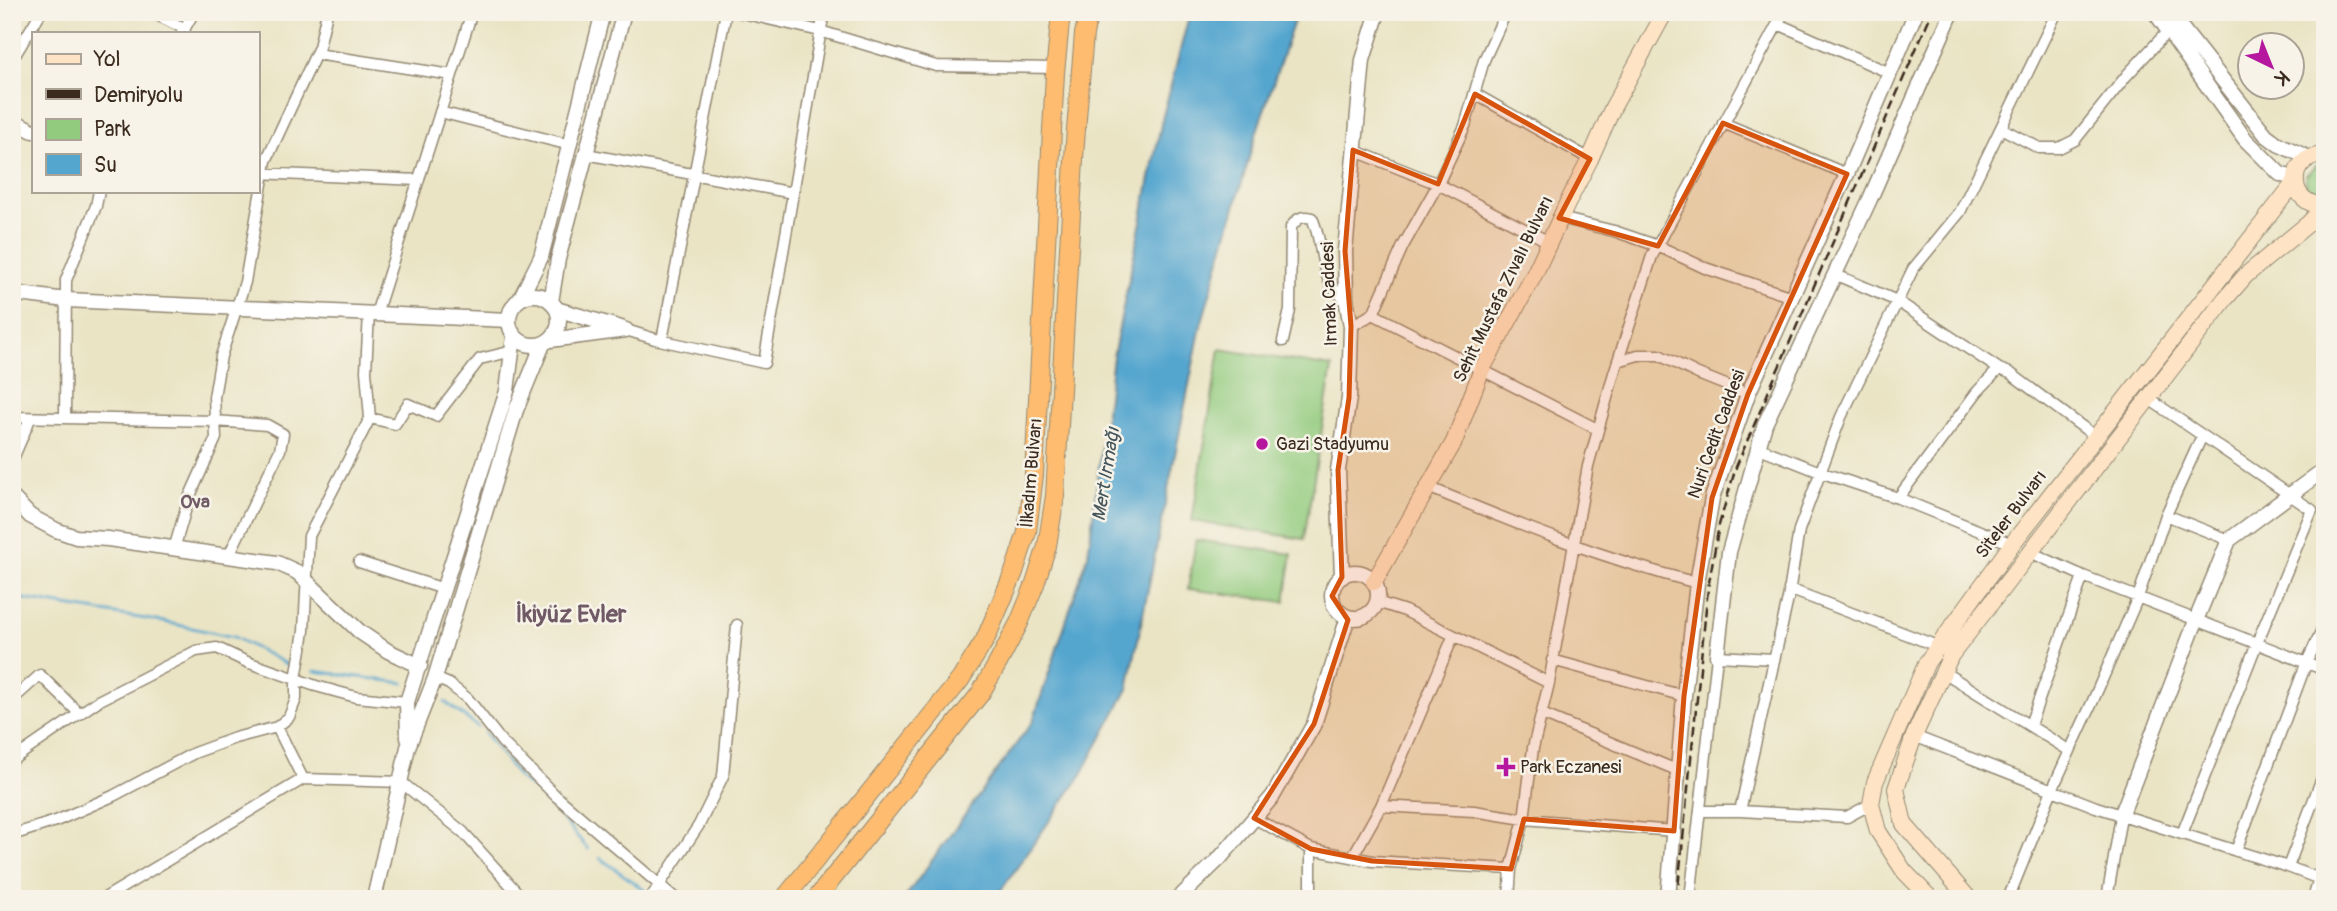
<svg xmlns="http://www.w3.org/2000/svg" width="2337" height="911" font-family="Pangolin,sans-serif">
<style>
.green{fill:#92cb7e;stroke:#667a4e;stroke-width:2}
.water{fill:#54a6cf;stroke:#486876;stroke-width:2}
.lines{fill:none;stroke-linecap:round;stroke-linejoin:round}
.stream{stroke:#54a6cf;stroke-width:2.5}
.minor-casing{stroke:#928772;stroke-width:13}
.tertiary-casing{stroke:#928772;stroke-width:17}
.secondary-casing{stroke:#928772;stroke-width:18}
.trunk-casing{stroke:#928772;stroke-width:20}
.minor{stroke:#fff;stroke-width:10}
.tertiary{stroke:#fff;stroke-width:14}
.secondary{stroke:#fee4c5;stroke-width:16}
.trunk{stroke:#fdbc6f;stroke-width:18}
.rail{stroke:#3b2a1e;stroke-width:2.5;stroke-dasharray:10 5;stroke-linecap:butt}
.marked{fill:#d7540e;fill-opacity:0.2;stroke:#d7540e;stroke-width:5;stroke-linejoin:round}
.poi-dot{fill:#b5179e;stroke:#f7f3e8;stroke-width:2.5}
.labels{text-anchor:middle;stroke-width:5;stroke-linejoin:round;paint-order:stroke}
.street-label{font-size:18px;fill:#3b2a1e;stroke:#f7f3e8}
.poi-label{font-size:18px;fill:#3b2a1e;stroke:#f7f3e8;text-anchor:start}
.water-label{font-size:19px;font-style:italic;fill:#44555c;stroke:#f7f3e8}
.neighbourhood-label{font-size:19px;font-weight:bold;fill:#705a66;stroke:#f7f3e8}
.district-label{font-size:24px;font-weight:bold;fill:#705a66;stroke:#f7f3e8}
</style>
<rect width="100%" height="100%" fill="#f7f3e8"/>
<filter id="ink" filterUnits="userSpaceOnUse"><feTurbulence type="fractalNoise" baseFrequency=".0143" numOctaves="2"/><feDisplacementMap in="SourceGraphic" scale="14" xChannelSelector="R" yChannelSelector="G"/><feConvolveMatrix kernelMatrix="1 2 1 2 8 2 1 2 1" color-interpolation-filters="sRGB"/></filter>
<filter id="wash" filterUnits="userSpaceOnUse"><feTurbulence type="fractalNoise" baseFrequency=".00686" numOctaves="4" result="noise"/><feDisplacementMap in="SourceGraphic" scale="28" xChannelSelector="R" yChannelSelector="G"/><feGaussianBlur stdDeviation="1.57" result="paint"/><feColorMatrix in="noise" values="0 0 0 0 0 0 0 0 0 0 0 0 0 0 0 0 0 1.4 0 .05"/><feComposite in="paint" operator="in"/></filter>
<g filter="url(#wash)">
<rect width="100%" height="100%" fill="#eae4c5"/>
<path class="green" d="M2317,165H2325V195C2312,196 2304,188 2306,175Z
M1220,349L1332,367L1304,539L1192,521Z
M1196,540L1292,554L1285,602L1188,589Z"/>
<path class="water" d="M1190,12H1297L1255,137L1201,325L1128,689L1082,774L995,899H904L1033,721L1088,555L1113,357L1162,120Z"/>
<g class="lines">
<path class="stream" d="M12,595L18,598L164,622L234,637L292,667
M314,671L404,683
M445,702L478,727
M484,732L520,779L541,794L588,849
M600,858L646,891"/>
</g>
</g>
<g filter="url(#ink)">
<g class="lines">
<g class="minor-casing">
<path id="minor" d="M151,12L185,29
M738,12L820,31L936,66L1056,68
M2177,23L2188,12
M1778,24L1890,73
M182,33L194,12
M316,54L452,75
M12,60L41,12
M1475,94L1590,159
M440,112L570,145
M1723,123L1847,174
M2001,128L2039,148H2059L2075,140L2127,75L2169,30
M1353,150L1438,184L1549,242
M586,154L793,193
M257,173L419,180
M1560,218L1614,231L1658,246L1705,268L1792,297
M1834,274L1897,301L1999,369
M376,314L472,12
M1373,314L1597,429
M1351,326L1373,314L1403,246L1438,184L1465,126L1484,60L1506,12
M626,330L655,339L764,363L824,12
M662,340L726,12
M1283,341L1290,310L1291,227C1297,219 1301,215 1312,218C1322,238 1320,269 1333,288C1336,292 1342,296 1346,299
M1618,361L1638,355H1659L1698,374L1748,394
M2149,399L2312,510L2257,643L2182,834
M12,417L215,421L267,425L283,434L280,450L228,557
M65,418L66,280L96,206L99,191
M370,418L395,424L408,404L436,416L480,359L513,351
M1757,447L1820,472L1898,498L2012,544
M12,461L30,419
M1428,487C1516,524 1604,559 1697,583
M1898,498L1977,392L1999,369L2010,373L2096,437
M2166,515L2229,540
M174,549L189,498L216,438L214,397L221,356L245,282L266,161L319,47L327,12
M2030,552L2083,576L2325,670
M359,562L444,589
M1789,589L1937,646
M1377,602L1405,611L1549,683
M1552,660L1684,696
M1942,671L2070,751
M435,678L449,684L468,699L502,742L556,796L676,899
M12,700L40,675L80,714
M1542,714L1679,771
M2030,725L2083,576
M277,727L303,779
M1914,736L2096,807L2288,867L2325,881
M12,760L98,701L196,651L217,648L247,662L316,686L356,697L407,702
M1381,806L1474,811L1524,819L1674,831
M1700,811H1740L1847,817L1871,804
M1740,811L1788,599L1799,530L1841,417L1913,269L1960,212L2057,12
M1254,818L1311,849L1372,861L1511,869
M12,835L56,821L113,796L194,753L235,738L277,727L289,717L296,699V679L304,631L309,536L370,418L366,371L369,313
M1311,849V899
M2236,851L2306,664L2325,623
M1353,856L1381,806L1453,637
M2288,867L2325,770
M103,899L303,779L401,782L463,832L523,899
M650,899L699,825L723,776L737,625
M1509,899L1511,869L1524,819L1533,748L1549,683L1588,466L1614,373L1652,256L1784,12
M1690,899L1717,656L1774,659
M2008,899L2052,790L2092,703L2138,597L2166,515L2202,436
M2107,899L2121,816
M2313,899L2319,879"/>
</g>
<g class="tertiary-casing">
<path id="tertiary" d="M2155,12L2245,139L2280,174L2296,179
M2169,12L2266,135L2278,144L2309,158
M12,120L33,131
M12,293L66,300L509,320
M509 320a25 25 0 1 1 50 0a25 25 0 1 1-50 0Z
M520,299L541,257L603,12
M551,302L558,259L624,12
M556,309L621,328
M550,340L626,330
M12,497L30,516L56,530L76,537L108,539L277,563L297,572L360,632L388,651L420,666
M1332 595a23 23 0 1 1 46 0a23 23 0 1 1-46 0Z
M1342,577L1338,470L1349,398L1351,326L1346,299L1345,251L1363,60L1378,12
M1717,656L1729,552L1765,424L1870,199L1952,12
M408,738L407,702L507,391L514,336
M2121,816L2199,613L2229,540L2325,469
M374,899L408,747L435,678L516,410L543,344
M1178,899L1220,858L1273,796L1314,724L1348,617
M1668,899L1684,696L1697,583L1712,498L1748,394L1847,174L1916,12"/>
</g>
<g class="secondary-casing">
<path id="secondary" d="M2325,156C2286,153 2286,207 2325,205
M1374,582L1454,442L1482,369L1533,277L1567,204L1590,159L1613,107L1665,12
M1931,899L1904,871L1878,831L1871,804L1875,782L1927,662L2012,544L2295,182
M1969,899L1904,824L1896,789L1914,736L1951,655L2225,299L2246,275L2309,223L2325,205"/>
</g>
<g class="trunk-casing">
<path id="trunk" d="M784,899L960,680L985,640L1014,572L1027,532L1034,475L1055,73L1061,12
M816,899L980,694L998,663L1019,623L1035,584L1047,546L1055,496L1075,142L1084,34L1089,12"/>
</g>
<use href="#minor" class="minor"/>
<use href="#tertiary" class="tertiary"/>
<use href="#secondary" class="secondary"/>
<use href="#trunk" class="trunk"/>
<path class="rail" d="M1677,899L1708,588L1719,525L1736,467L1932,12"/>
</g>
</g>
<path class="marked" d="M1475,94L1590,159L1559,218L1658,246L1723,123L1847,174L1748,394L1712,498L1684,696L1674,831L1524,819L1511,869L1372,861L1311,849L1254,818L1314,724L1348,620L1332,596L1342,577L1338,470L1349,398L1351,326L1345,251L1353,150L1438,184Z"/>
<g class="poi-dot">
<circle cx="1262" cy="444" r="7"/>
<path d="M1502.5 756.5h7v7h7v7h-7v7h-7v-7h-7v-7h7z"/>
</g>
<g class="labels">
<g class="street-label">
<text transform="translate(1503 289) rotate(-64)" y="6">Sehit Mustafa Zıvalı Bulvarı</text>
<text transform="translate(1329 294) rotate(-92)" y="6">Irmak Caddesi</text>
<text transform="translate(1716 434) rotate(-70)" y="6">Nuri Cedit Caddesi</text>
<text transform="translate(1031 473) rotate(-85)" y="6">İlkadım Bulvarı</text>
<text transform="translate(2011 514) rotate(-53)" y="6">Siteler Bulvarı</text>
</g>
<g class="poi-label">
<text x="1276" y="450">Gazi Stadyumu</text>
<text x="1520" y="773">Park Eczanesi</text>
</g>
<g class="water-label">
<text transform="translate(1105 474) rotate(-81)" y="7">Mert Irmağı</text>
</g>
<g class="neighbourhood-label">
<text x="195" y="508">Ova</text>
</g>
<g class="district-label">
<text x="571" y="622">İkiyüz Evler</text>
</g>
</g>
<rect width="2337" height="911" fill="none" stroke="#f7f3e8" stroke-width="42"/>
<rect x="32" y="32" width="228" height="161" fill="#f7f3e8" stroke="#aca397" stroke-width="2"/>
<rect x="46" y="54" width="35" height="10" fill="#fee4c5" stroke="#aca397" stroke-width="2"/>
<text x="94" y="66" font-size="21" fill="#3b2a1e">Yol</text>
<rect x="46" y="89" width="35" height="10" fill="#3b2a1e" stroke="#aca397" stroke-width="2"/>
<text x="94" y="102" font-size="21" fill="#3b2a1e">Demiryolu</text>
<rect x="46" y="119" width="35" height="21" fill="#92cb7e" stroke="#aca397" stroke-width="2"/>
<text x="94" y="136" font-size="21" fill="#3b2a1e">Park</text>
<rect x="46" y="154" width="35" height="21" fill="#54a6cf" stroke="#aca397" stroke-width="2"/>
<text x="94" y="172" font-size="21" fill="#3b2a1e">Su</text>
<g transform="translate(2271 66) rotate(137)"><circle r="33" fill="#f7f3e8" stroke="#aca397" stroke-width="2"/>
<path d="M0-5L12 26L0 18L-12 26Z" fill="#b5179e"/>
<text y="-10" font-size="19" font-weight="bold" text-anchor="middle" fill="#3b2a1e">K</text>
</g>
</svg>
